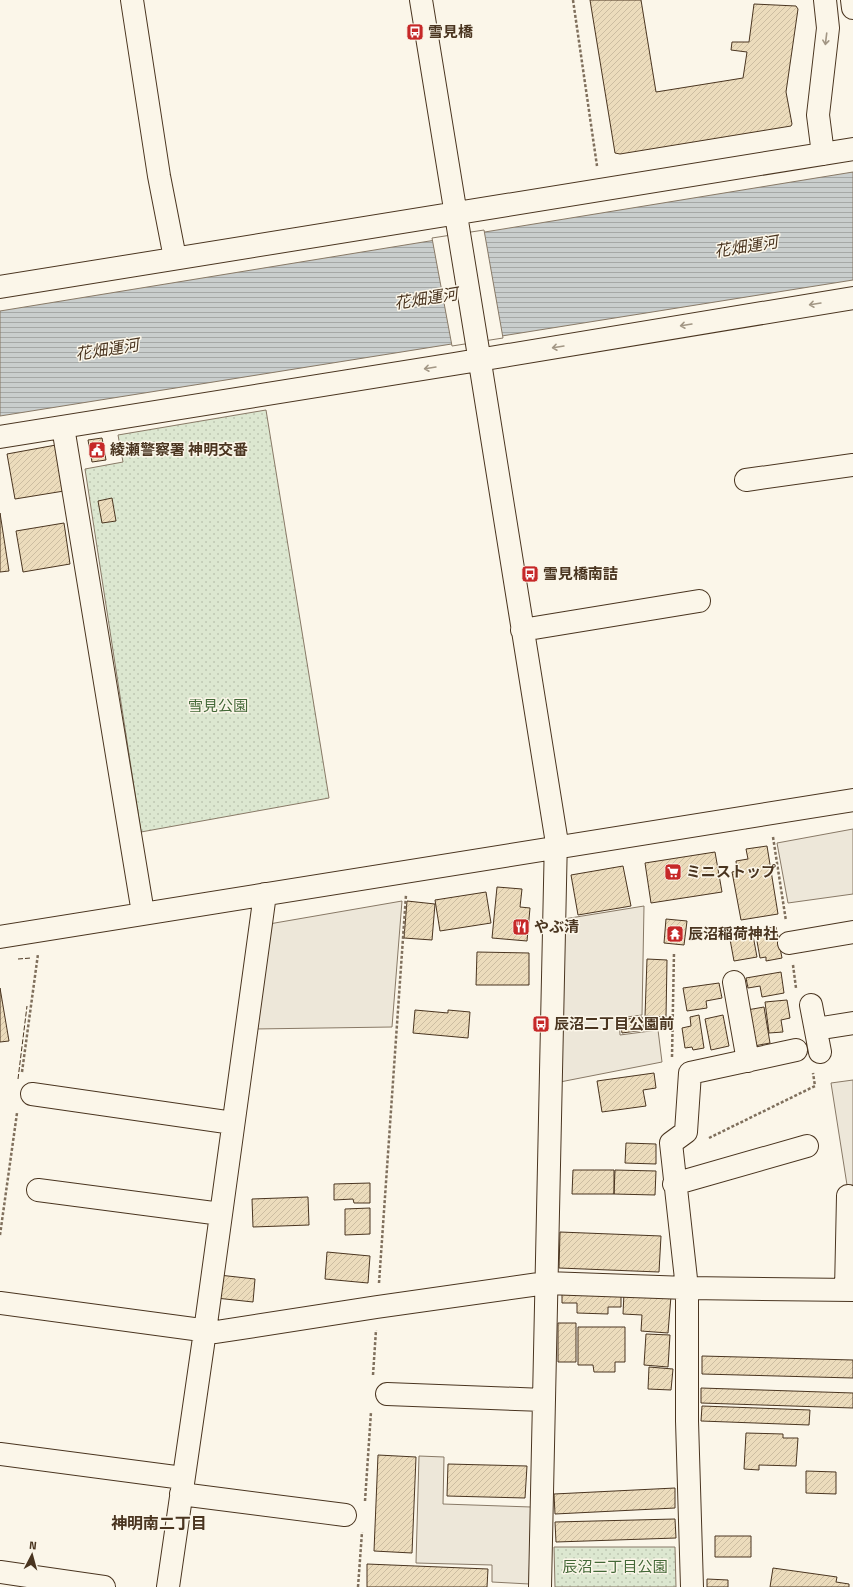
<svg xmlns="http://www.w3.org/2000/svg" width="853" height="1587" font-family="'Titillium Web','Noto Sans JP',sans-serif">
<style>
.park{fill:url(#park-dots);stroke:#887966}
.parking{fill:#ede7d9;stroke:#887966}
.water{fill:url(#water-rules);stroke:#887966}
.pier{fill:#fbf6e9;stroke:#887966}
.building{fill:url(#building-hatch);stroke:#4a3520}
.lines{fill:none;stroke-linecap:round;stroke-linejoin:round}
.minor-casing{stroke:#4a3520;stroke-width:24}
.path{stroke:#7f6f5c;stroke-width:2.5;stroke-dasharray:3 2;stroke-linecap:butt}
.minor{stroke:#fbf6e9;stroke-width:22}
.fence{stroke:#4a3520;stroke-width:1;stroke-dasharray:5 2;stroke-linecap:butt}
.oneway{stroke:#a29684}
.labels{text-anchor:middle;stroke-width:3;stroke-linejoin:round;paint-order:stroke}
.poi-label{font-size:15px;font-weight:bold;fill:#4a3520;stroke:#fbf6e9;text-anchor:start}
.park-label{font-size:15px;fill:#436837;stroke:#fbf6e9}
.water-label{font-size:16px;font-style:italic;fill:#4a3520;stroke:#fbf6e9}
.neighbourhood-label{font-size:16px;font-weight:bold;fill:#4a3520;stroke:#fbf6e9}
</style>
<defs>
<pattern id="park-dots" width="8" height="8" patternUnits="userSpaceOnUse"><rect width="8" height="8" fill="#dce7d0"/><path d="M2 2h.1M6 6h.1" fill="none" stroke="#bec7b2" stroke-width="1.8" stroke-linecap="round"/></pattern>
<pattern id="water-rules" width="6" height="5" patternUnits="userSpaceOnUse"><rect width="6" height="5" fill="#c9cecd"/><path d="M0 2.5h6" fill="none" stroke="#a5a8a6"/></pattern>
<pattern id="building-hatch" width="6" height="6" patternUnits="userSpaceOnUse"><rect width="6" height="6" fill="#ecdcbc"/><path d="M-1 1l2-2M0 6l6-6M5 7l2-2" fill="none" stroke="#ccbda1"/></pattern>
</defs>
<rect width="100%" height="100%" fill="#fbf6e9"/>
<path class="park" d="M266,410L329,798L141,832L85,469L123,462L118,435Z
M554,1547H675L676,1587H555Z"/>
<path class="parking" d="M853,829V894L788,903L777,843Z
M402,901L392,1027L254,1029L269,924Z
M644,906L642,1015L619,1018L620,1035L658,1030L662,1062L560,1082L564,919Z
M853,1080V1185H847L831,1083Z
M419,1456L444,1457L443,1504L531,1507L529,1584L492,1582V1565L416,1563Z"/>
<path class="water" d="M853,172V280L0,416V311Z"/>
<path class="pier" d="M484,230L503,338L452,346L432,238Z"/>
<path class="building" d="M590,0H641L656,92L743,78L747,52L731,50L732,42H749L754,4L796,6L798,9L786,92L792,124L791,126L620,154L615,153Z
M102,438L106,460L92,462L88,440Z
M56,445L64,491L15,499L7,454Z
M112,498L116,521L102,523L98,501Z
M0,513L9,571L0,572Z
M64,523L70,564L23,572L16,531Z
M767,846L778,914L741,920L732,872L737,871L736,861L748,859L746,849Z
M715,852L722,892L651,903L645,863Z
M623,866L631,906L578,915L571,875Z
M497,887L522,889L520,907L530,908L527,941L492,938Z
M486,892L491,923L440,931L435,900Z
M407,901L435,904L432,940L404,938Z
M666,919L687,921L684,945L664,943Z
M776,927L782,958L766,961V957L760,958L755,930Z
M752,930L757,957L734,961L729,934Z
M477,952L529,953V985H476Z
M647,959L667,960L666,1017L645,1016Z
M781,972L784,993L762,997L760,986L748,988L746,978Z
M719,983L722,998L706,1001L707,1008L687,1011L683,988Z
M0,988L9,1041L0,1042Z
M787,1000L790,1018L781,1020L783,1032L769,1033L765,1002Z
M764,1007L770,1043L754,1046L747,1010Z
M415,1010L448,1013V1010L470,1012L468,1038L413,1033Z
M699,1015L704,1048L693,1050L692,1047L685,1048L682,1028L691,1026L690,1017Z
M723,1015L729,1046L711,1050L705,1019Z
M642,1017L644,1030L622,1033L620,1020Z
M654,1073L656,1088L643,1090L646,1106L602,1112L597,1081Z
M626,1143L656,1144V1164L625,1163Z
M573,1170H614V1194H572Z
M615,1170L656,1171L655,1195L614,1194Z
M370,1183V1203H354L353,1199L334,1200V1184Z
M308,1197L309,1225L253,1227L252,1199Z
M370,1208V1234L345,1235V1209Z
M560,1232L661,1236L659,1272L559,1268Z
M327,1252L370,1256L368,1283L325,1279Z
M219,1275L255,1279L253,1302L216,1298Z
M562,1292L621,1293V1307H608V1314L577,1313V1303H562Z
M624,1293L671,1296L668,1333L641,1331L642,1315L623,1314Z
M558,1323H576V1362H558Z
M578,1327H625V1362H615V1372H594L593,1365H578Z
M646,1334L670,1335L668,1367L644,1365Z
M702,1356L853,1360V1378L702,1374Z
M649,1367L673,1369L671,1390L648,1389Z
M701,1388L853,1393V1408L701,1403Z
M702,1406L810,1410L809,1425L701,1421Z
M746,1433L783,1434V1438H798L796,1466L759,1465V1470L744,1469Z
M378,1455L416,1457L412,1553L374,1551Z
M448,1464L527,1466L525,1498L447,1496Z
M806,1471L836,1472V1494L806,1493Z
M675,1488V1508L555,1514L554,1494Z
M675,1519L676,1538L556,1542L555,1522Z
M715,1536H751V1557H715Z
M367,1564L488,1569L487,1587H367Z
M773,1568L837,1577L836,1582L849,1584V1587H770Z
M707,1579L728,1580V1587H707Z"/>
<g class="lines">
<g class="minor-casing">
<path id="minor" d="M132,0L159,176L175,258
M421,0L478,350L556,837L540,1587
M852,0L853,8
M823,154L818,115L828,28L825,0
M0,287L853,149
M63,427L143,913
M0,437L454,364L853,298
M746,480L853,465
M522,630L699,601
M0,937L853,800
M789,943L853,932
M734,982L748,1061
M811,1005L820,1052
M816,1029L853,1023
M32,1094L233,1123
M674,1184L807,1146
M38,1190L221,1214
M846,1290L848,1196
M0,1303L216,1332L377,1307L546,1283L687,1288L853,1290
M387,1394L544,1400
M0,1454L183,1478
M181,1494L345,1515
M0,1572L104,1587
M168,1587L205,1331L265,894
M692,1587L687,1421V1288L671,1143L686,1132L690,1073L796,1050"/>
</g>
<path class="path" d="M573,0L597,166
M773,837L786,921
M793,965L796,988
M672,1057L674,952
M22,1072L38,954
M709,1138L815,1086L813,1073
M0,1235L17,1113
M379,1283L406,895
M373,1375L376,1330
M365,1501L371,1412
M358,1587L362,1532"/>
<use href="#minor" class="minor"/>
<path class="fence" d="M18,959L31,958
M18,1079L27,1006"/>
</g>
<defs><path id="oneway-shaft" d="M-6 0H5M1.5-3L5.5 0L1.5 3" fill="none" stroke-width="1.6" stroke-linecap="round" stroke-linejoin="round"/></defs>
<g class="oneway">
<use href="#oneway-shaft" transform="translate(826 39) rotate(97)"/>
<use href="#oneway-shaft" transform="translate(815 304) rotate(171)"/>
<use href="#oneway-shaft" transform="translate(686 325) rotate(171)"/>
<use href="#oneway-shaft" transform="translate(558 347) rotate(171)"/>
<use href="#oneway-shaft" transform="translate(430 368) rotate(171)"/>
</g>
<defs>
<g id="bus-square" transform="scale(0.9)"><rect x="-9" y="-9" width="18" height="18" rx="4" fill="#c62828" stroke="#fbf6e9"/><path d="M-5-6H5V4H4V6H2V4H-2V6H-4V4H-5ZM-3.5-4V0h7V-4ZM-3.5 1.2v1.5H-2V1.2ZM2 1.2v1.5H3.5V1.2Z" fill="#fff"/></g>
<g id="civic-square" transform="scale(0.9)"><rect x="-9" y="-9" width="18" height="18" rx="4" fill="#c62828" stroke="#fbf6e9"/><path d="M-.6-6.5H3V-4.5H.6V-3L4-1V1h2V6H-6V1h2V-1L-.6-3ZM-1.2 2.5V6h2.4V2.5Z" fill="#fff"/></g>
<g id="supermarket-square" transform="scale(0.9)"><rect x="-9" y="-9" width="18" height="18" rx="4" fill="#c62828" stroke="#fbf6e9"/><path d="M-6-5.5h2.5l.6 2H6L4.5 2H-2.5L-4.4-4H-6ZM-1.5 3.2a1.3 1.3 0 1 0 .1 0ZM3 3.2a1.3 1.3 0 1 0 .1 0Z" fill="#fff"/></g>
<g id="restaurant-square" transform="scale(0.9)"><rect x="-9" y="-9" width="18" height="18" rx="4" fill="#c62828" stroke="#fbf6e9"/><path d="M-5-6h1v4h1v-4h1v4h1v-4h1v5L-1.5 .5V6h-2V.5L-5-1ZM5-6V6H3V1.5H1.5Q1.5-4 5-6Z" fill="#fff"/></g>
<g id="temple-square" transform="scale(0.9)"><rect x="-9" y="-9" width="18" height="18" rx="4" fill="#c62828" stroke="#fbf6e9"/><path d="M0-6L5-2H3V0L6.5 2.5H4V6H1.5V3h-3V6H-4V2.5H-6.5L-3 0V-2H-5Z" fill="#fff"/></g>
</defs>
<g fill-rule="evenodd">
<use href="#bus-square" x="415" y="32"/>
<use href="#civic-square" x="97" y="450"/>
<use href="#bus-square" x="530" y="574"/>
<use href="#supermarket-square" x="673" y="872"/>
<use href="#restaurant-square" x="521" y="927"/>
<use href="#temple-square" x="675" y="934"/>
<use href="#bus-square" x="541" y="1024"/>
</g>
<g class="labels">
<g class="poi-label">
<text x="428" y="37">雪見橋</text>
<text x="110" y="455">綾瀬警察署 神明交番</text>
<text x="543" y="579">雪見橋南詰</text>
<text x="686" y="877">ミニストップ</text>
<text x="534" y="932">やぶ清</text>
<text x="688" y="939">辰沼稲荷神社</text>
<text x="554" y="1029">辰沼二丁目公園前</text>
</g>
<g class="park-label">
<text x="218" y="711">雪見公園</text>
<text x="615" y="1572">辰沼二丁目公園</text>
</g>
<g class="water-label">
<text transform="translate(746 246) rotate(-9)" y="6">花畑運河</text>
<text transform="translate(426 298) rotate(-9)" y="6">花畑運河</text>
<text transform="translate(107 349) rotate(-9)" y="6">花畑運河</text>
</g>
<g class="neighbourhood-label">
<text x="159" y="1529">神明南二丁目</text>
</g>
</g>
<g transform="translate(32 1555) rotate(6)" stroke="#fbf6e9" stroke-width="3" paint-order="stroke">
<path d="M0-3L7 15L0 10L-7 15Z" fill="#4a3520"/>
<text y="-6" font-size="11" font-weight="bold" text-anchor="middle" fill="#4a3520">N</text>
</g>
</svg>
